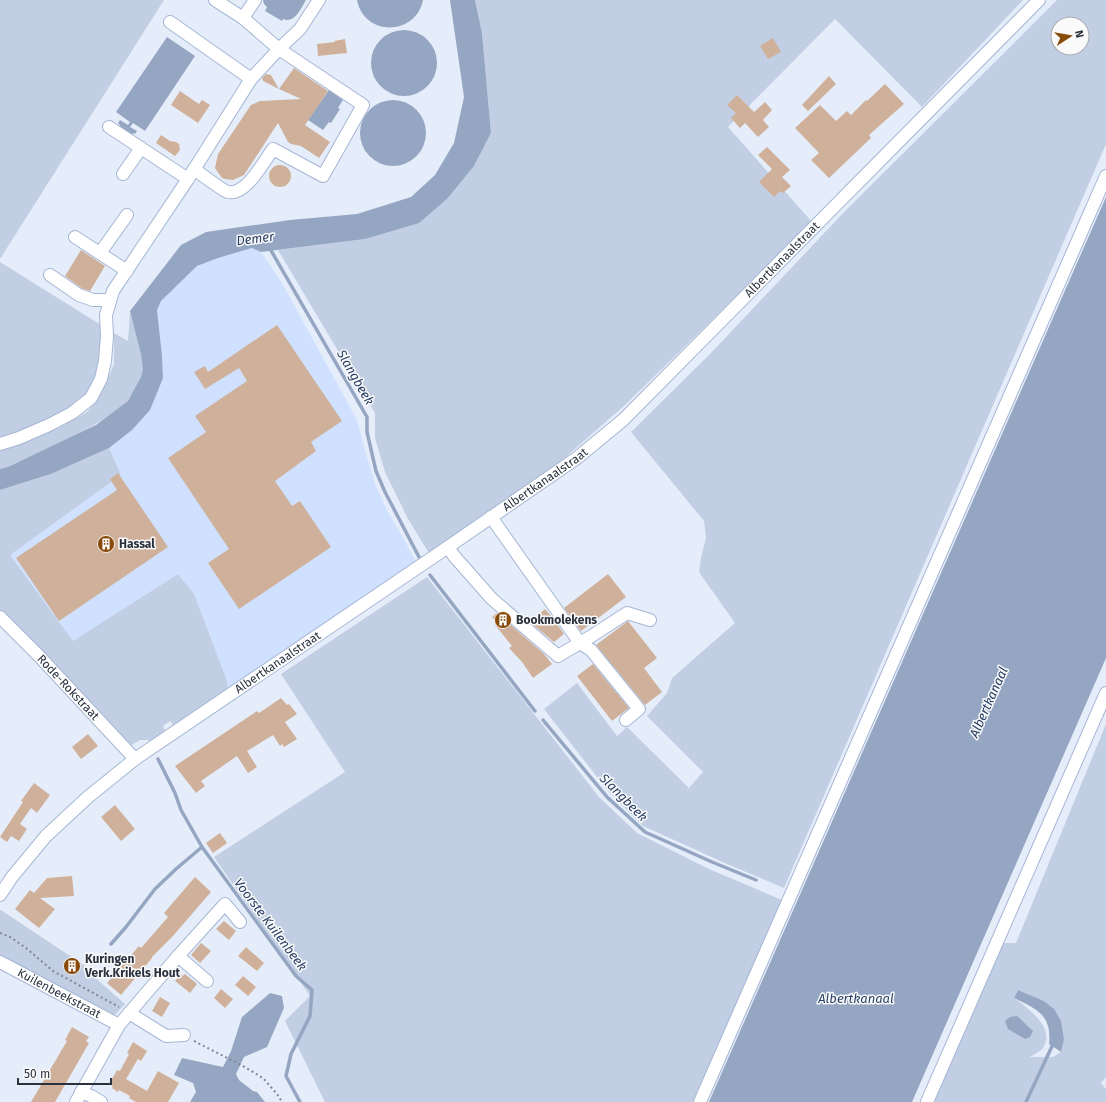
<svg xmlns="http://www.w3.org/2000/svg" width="1106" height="1102" font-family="'Fira Sans',sans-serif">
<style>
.built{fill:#cfe1fe}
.green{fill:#c1cee3;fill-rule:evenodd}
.water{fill:#95a6c2}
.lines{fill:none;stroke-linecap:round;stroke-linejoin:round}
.stream{stroke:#95a6c2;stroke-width:3.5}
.building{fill:#cfb19b}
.minor-casing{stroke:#a5b6d4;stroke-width:14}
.path{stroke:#808794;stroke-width:2;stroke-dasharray:2 3;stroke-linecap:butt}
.minor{stroke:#fff;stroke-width:12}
.labels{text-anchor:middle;stroke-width:3;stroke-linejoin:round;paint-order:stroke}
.street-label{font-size:12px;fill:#2b323e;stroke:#fafafa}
.poi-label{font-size:12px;font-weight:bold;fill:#2b323e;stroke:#fafafa;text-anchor:start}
.water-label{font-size:13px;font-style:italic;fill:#273e66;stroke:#fafafa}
</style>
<rect width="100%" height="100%" fill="#e6edfa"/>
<path class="built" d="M253,248L261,252L282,283L357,420L366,454L375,484L386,508L416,561L228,688L226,678L194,594L178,574L73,641L10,555L121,475L109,448L132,430L163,378L162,356L156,310L161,301L197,266L218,258Z"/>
<path class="green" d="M0,0H164L0,259Z
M475,0H1023L922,107L835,19L728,127L812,222L625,405L551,470L429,553L408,519L385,472L375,438V413L278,250L365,239L448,198L474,166L491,133L482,33Z
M1057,0H1106V144L784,888L727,864L643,826L608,791L544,709L577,683L617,736L627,727L689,788L703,772L647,716L667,693L672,678L735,623L699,572L701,558L706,538L704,521L631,432L711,353L845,211L988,69ZM1058,24H1082V48H1058Z
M0,262L101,325C101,333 103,341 102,349C99,365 94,382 85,395C71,414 22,429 0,438Z
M130,311C134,326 144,356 143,370C143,377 131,398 127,402C94,430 48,448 10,466L0,469V450L59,428L87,412L97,400L106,383L114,364V333L128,341Z
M109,448L121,475L10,555L73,641L178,574L194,594L226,678L228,688L173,725L170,721L163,726L165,731L149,742L148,740H140L130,746L0,611V490L51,474Z
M427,577L599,797L637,833L709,869L782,900L693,1102H325L285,1021L310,996L214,857L345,772L281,674Z
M1106,724V1077L1101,1083L1106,1089V1102H933L1002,943H1016ZM1018,990L1044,1001L1064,1040L1061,1052L1053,1057H1030C1034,1054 1040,1052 1043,1048C1056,1028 1028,1008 1014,998Z
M1,910L85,966L84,968L125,1004L114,1016L0,957V911Z"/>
<path class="water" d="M263,0H306C301,8 295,24 283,19L282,21L265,11L267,7L264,4Z
M357,0H423C416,36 364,37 357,0Z
M450,0H475L482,33L491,133L474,166L448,198L419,223L365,239L261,252L252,248L218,258L197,266L161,301L157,310L162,356L163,378L150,410L132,430L109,448L51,474L0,490V469L10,466L96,425L128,401L141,377L143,370L141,354L130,311L181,245L206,232L290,220L357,214L411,197L435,175L454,143L464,97Z
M371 63a33 33 0 1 1 66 0a33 33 0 1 1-66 0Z
M167,37L195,56L145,131L133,123L130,127L137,131L135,134L133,133L131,136L118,128L120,125L118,123L120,120L128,125L130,122L116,112Z
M329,90L343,100L338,108L340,109L331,123L329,122L323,130L308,120Z
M360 133a33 33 0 1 1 66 0a33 33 0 1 1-66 0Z
M1106,197V658L912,1102H709Z
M1018,990L1044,1001L1054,1009L1061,1021L1064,1040L1061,1052L1049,1044C1052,1015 1037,1009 1014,998Z
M270,993L282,996L284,1008L267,1047L244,1057L236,1074L239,1080L253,1091L257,1092L265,1102H190L196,1092L193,1083L174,1075L182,1058L223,1067L231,1051L242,1017Z
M1017,1016L1033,1031L1030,1037L1025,1039L1008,1029L1005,1021L1010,1017Z"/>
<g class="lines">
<path class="stream" d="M269,247L367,417V432L376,471L385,492L419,557
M430,575L535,711
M543,720L607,797L645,832L712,862L756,880
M158,759L175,793L181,810L202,847L296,976L312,990L310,1016L291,1054L286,1076L300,1102
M111,944L126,927L155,889L176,869L202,847
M1026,1102L1054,1042"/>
</g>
<path class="building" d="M773,38L781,52L768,59L760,46Z
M345,39L347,53L318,56L317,44L335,42L334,41Z
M294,68L328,91L305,125L330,142L319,158L301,146L291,144L288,142L278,123L244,175L233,180L225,179L222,178L217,171L215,168L218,154L251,105L260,101L301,99L279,89Z
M266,74L271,75L279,89L263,81L262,78Z
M829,76L836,84L808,111L802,105Z
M885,84L904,104L869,135L871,138L829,178L811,160L819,153L795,128L820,105L836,121L847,111L851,115L866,100L867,101Z
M180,91L199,104L202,100L210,105L198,123L171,105Z
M737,95L754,112L765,102L772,110L763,120L769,127L758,137L745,123L740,128L731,118L736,113L727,105Z
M161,135L170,141L176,142L179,144L180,150L175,156L156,143Z
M767,147L790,170L782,177L791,186L783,193L780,191L774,197L759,182L772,169L758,155Z
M269 176a11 11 0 1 1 22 0a11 11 0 1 1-22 0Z
M81,250L105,266L90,291L83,289L65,276Z
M277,325L342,421L311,442L316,451L275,481L292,506L300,501L331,547L239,609L208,563L229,549L168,458L206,432L195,416L247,381L239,368L205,389L194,372L205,366L208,372Z
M118,473L168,547L59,621L16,558L117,490L110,479Z
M608,574L626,597L581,631L564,608Z
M545,609L552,617L564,634L554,642L530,622Z
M497,613L544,654L552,664L533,678L522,662L509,648L512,646L495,625L497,623L492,617Z
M628,621L657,658L644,668L662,692L645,705L596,645Z
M593,664L629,708L612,721L577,676Z
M281,698L287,705L289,704L297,714L285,722L297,739L284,747L282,744L280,746L273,735L247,751L257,767L248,773L237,756L201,781L205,786L196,793L175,766L257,711L259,713Z
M88,734L98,746L81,759L72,747Z
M34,783L50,795L37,813L31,808L20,824L27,829L19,841L11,836L7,842L0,837L23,802L21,801Z
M115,805L135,829L121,841L101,817Z
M220,833L227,843L213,853L206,843Z
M72,876L74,896L40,898L55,909L39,928L15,909L30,890L34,893L47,878Z
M195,877L211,892L172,937L152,957V958L121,995L107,983L139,946L141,948L168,917L164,913Z
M224,921L236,931L229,940L216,929Z
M201,943L211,951L200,963L191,955Z
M246,947L264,963L257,971L238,956Z
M181,974L183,976L185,974L197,984L190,993L175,981Z
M243,976L256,987L248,996L235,985Z
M221,989L233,999L225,1008L214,998Z
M160,997L170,1003L162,1017L152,1011Z
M72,1027L89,1037L86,1041L89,1043L55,1102H31L67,1041L65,1040Z
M133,1042L147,1051L141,1061L138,1059L126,1079L147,1091L158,1071L179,1083L168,1102H136L129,1098L130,1096L119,1090L118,1092L112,1088L113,1086L109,1084L117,1070L120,1071L129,1054L127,1053Z"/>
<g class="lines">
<g class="minor-casing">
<g id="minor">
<path d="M243,18L255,0"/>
<path d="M170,22L251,79"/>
<path d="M109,127L188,179"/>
<path d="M194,169C200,173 223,191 228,192C246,196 264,161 273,149L323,176L363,105L279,49L243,18L215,0"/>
<path d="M123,174L141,148"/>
<path d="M75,237L127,271"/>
<path d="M100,253L127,215"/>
<path d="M50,275L79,295L93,300H109"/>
<path d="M0,444L19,438L49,425L72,413L91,398L101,379L105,361L107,336L106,315L113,291L188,179L251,79L279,49L300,29L319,0"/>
<path d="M491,517L580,643L591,650L639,709L626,720"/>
<path d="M448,547L454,556L492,599L558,656L590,637L627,613L650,620"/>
<path id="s1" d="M0,617L38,655L135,759"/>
<path id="s2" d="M0,895L12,877L46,836L88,797L135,759L448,547L577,458L623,420L1039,0"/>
<path d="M178,956L207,981"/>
<path id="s3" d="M0,962L119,1025"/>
<path d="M129,1013L166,1036L184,1035"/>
<path d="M81,1092L91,1096L101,1102"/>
<path d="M76,1102L119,1025L178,956L225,904L240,922"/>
<path d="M700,1102L1106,176"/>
<path d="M927,1102L1106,693"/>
</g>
</g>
<path class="path" d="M0,933L10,937L26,948L53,971L119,1007
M194,1041L243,1066L263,1078L277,1094L282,1102"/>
<use href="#minor" class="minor"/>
</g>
<defs>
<g id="building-disc" transform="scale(0.9)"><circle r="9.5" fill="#874a09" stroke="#fafafa"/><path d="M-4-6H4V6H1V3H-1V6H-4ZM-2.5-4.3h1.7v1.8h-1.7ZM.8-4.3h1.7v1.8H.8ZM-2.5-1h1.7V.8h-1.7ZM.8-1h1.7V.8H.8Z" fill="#fff"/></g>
</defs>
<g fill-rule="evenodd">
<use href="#building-disc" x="106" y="544"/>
<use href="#building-disc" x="503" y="620"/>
<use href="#building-disc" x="72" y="966"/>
</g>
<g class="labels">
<g class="street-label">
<text dy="4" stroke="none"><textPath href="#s2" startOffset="1013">Albertkanaalstraat</textPath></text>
<text dy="4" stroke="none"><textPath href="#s2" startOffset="689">Albertkanaalstraat</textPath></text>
<text dy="4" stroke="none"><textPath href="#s2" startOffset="365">Albertkanaalstraat</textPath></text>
<text dy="4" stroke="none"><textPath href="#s1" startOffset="98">Rode-Rokstraat</textPath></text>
<text dy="4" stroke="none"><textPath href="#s3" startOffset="67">Kuilenbeekstraat</textPath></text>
</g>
<g class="poi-label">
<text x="119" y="548">Hassal</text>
<text x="516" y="624">Bookmolekens</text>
<text x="85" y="963">Kuringen<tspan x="85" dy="14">Verk.Krikels Hout</tspan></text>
</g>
<g class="water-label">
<text transform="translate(255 238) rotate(-7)" y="5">Demer</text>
<text transform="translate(356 377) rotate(60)" y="5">Slangbeek</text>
<text transform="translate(988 702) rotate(-66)" y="5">Albertkanaal</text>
<text transform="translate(624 797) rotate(45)" y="5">Slangbeek</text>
<text transform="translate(271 924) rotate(53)" y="5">Voorste Kuilenbeek</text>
<text x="856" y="1003">Albertkanaal</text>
</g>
</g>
<g transform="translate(1070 36) rotate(78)"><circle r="19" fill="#fafafa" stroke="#a7aaaf"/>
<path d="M0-3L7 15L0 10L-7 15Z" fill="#874a09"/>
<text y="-6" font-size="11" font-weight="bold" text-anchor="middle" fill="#2b323e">N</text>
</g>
<path d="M18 1078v6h93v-6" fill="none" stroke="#2b323e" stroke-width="2"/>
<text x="24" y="1078" font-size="12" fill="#2b323e" stroke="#fafafa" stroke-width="3" paint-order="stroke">50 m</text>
</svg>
